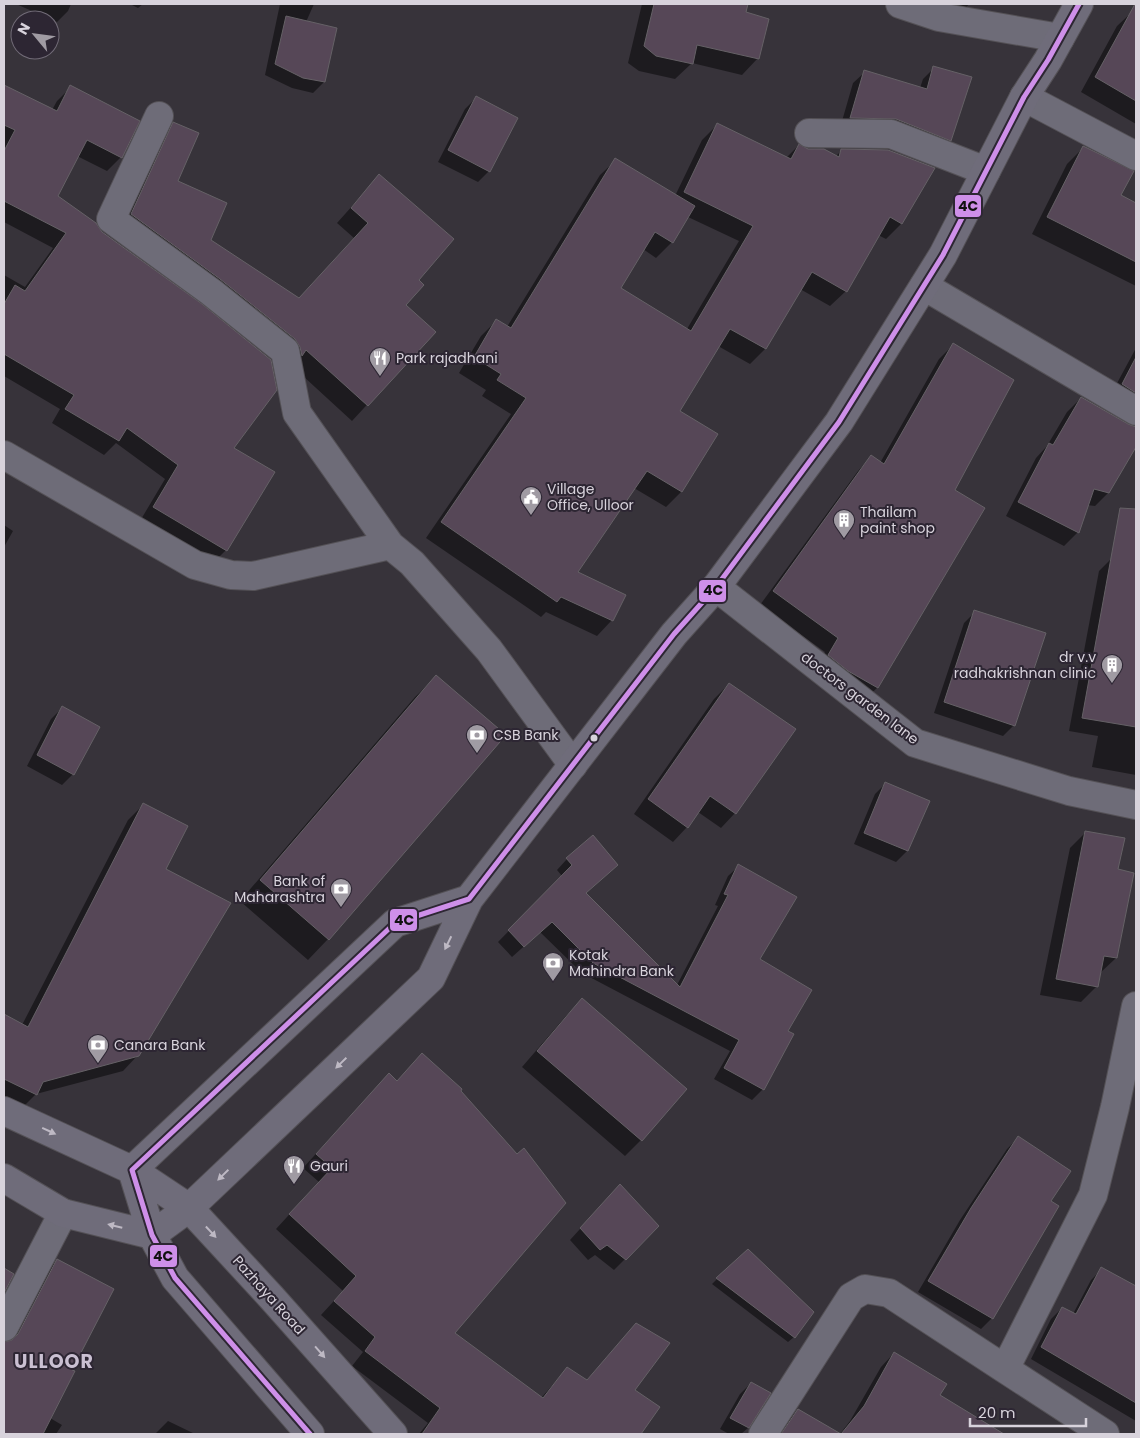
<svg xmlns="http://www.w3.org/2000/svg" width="1140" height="1438" font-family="Poppins,sans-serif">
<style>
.shadow{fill:#0007;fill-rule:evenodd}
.building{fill:#564757;stroke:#656166}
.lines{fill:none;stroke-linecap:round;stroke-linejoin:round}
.minor-casing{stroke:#545156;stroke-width:30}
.major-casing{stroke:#545156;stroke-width:30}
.minor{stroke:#6e6c78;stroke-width:28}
.major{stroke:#6f6c7a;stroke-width:28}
.bus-1-casing{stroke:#2d2633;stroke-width:9}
.bus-1{stroke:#ce8fe9;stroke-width:5}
.oneway{fill:#beb9c4}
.bus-dot{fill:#d8d3dc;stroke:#2d2633;stroke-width:2}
.labels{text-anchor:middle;stroke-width:4;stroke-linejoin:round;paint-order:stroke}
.poi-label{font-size:14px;fill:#d8d3dc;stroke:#2d2633;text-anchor:start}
.street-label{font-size:14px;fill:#d8d3dc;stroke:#2d2633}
.district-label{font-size:19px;font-weight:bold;letter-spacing:1px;fill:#cac0d2;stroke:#2d2633}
.line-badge{stroke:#2d2633;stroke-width:2}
.pale-badge-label{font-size:14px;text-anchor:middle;font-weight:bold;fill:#111}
</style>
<rect width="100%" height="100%" fill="#37333a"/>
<path class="shadow" d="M16,4H71L68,11L57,22Z
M130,4H143L138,8Z
M280,4H314L306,22L324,82L313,93L292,88L265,75Z
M642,4H747L745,13L758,58L742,75L692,63L675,79L639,71L628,63Z
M928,4H969L961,14Z
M1132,12L1136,14V124L1081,92L1117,26Z
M934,68L950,140L939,151L840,128L853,83L865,72L920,88L923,79Z
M5,87L52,110L57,101L71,87L121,157L107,171L77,156L56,196L232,448L226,550L212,564L140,521L165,479L116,443L104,455L52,423L60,409L4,376V275L25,287L53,248L4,222V89Z
M476,98L489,171L478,182L438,162L465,109Z
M174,123L176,181L209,240L299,299L354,238L337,223L379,176L405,305L434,332L352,421L291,365L116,229L159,138Z
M717,125L786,158L799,145L808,150L836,156L842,150L934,169L901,224L886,239L878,235L846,291L830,306L800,289L765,349L750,364L718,346L678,411L681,492L666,507L634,488L576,573L612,620L597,636L546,612L541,617L426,538L511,414L482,396L486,390L459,373L481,336L496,321L507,327L600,175L616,160L675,196L702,140ZM688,217L739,241L687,329L619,288L643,249L656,258L672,242Z
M1084,147L1119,196L1136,204V286L1032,234L1067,164Z
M953,345V490L984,508L877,688L863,701L815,669L825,652L760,605L858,471L871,457L880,463L939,359Z
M1136,348V418L1109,398Z
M1081,398L1128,426L1136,428V444L1108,493L1095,506L1087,505L1078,532L1064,546L1006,516L1036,458L1047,446L1067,412Z
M4,525L13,531L4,547Z
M1112,558L1136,570V775L1092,767L1098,736L1069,731L1099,571Z
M975,612L1014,725L1003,736L934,713L964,623Z
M436,677L504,735L328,939L308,960L240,901L415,697Z
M729,684L735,813L721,828L698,812L687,827L673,842L634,814L714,699Z
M62,708L73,774L62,785L27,766L51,719Z
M886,783L928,801L907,851L896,862L854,844L875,794Z
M143,805L165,869L138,1055L123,1071L36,1094L20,1110L4,1102V1016L22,1025L128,820Z
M1086,832L1117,870L1133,874L1116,958L1099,974L1097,986L1081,1002L1040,995L1070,848Z
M567,859L617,865L585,894L677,985L718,906L715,905L728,876L739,866L758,960L787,1032L763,1089L752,1100L714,1079L730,1051L582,973L540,932L512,957L498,942L562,876L557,870Z
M582,1000L641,1140L625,1156L522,1067L566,1016Z
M409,1068L454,1333L541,1398L567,1369L586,1381L636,1325L633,1390L658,1408L640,1434H419L428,1423L352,1366L363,1352L321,1315L343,1291L276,1229L319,1182L303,1168L375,1089L396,1082Z
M1018,1138L1050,1201L992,1318L981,1329L918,1292L960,1220L1007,1149Z
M609,1197L658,1226L614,1270L595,1255L588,1260L570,1240Z
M57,1260L70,1370L50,1418L62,1425L56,1434H4V1344L9,1342L45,1273Z
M1102,1269L1136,1287V1315L1124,1339L1126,1357L1136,1365V1421L1031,1359L1051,1319L1062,1308L1073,1314L1091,1280Z
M717,1279L794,1337L788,1342L712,1284Z
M894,1353L939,1396L1002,1434H840L850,1421L881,1367Z
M751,1383L769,1394L748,1428L741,1434H729L720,1429L740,1394Z
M798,1410L839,1434H778L784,1424Z
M168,1421L195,1434H155Z"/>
<path class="building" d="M654,4H748L746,12L769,19L759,59L697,45L693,64L656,56L644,46Z
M1135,4H1136V101L1095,77Z
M286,16L337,28L325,82L303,78L275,64Z
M933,66L972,77L951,141L896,119L850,118L864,70L927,89Z
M4,85L57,111L70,85L140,121L122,158L87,140L58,196L96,223L102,232L202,304L271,360L277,390L234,448L275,472L227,551L153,507L178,465L127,428L119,441L65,409L74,395L4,354V304L15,285L25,291L66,233L4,201V151L15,130L4,125Z
M476,96L518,118L490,172L448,150Z
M173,122L199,133L178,181L227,203L211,240L299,298L368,223L351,208L379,174L454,239L419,280L424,285L406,305L436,332L368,406L306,350L302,356L300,347L295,339L220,279L131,214Z
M717,123L791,159L799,144L808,149H824L839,157L841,149L888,150L935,168L902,224L890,217L847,292L812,272L766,349L730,329L680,411L718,434L682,492L647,471L578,572L626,595L613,621L561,597L557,602L441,522L526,398L497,380L501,374L474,357L496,319L511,328L615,158L695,206L673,243L655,232L621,288L691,331L753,226L684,192Z
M1083,146L1134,171L1121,195L1136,203V262L1047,217Z
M953,343L1014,380L955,490L985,508L878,688L848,671L828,655L838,638L773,591L871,455L884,464Z
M1136,357V393L1122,384Z
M1081,397L1128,424L1136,427V447L1109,493L1094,489L1079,533L1018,502L1049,443L1053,445Z
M1120,508L1136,509V727L1082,718Z
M974,610L1046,633L1015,726L944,702Z
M436,675L506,735L329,940L260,880Z
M729,683L796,729L736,814L710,796L688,828L648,799Z
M62,706L100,727L74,775L37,755Z
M885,782L930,801L908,851L864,833Z
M143,803L188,826L166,869L231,903L139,1056L43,1082L37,1095L4,1079V1014L28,1027Z
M1085,831L1125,838L1118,869L1134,873L1117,958L1104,956L1098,987L1056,979Z
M593,835L618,865L586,893L680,987L728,895L724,894L738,864L797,897L760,959L812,990L788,1031L794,1034L764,1090L724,1068L739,1040L593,963L552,922L524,947L508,930L572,865L566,858Z
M582,998L687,1089L642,1141L537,1051Z
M422,1053L462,1089L461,1091L517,1154L524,1148L566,1203L455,1333L543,1398L567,1367L587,1380L636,1323L670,1343L635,1390L660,1407L641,1434H422L440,1408L365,1351L375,1337L334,1301L356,1276L289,1214L332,1168L316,1154L389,1073L397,1081Z
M1018,1136L1071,1171L1051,1201L1059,1206L993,1319L928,1281L971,1208Z
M620,1184L659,1226L626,1260L607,1245L600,1250L580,1228Z
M748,1249L814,1312L795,1338L716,1278Z
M57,1259L114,1289L72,1370L75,1371L43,1434H4V1342L12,1340L18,1334Z
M1101,1267L1136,1286V1403L1041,1347L1062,1307L1076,1314Z
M4,1268L14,1274L4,1293Z
M894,1352L947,1384L940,1395L1004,1434H841L864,1406Z
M751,1382L771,1393L749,1428L730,1418Z
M798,1409L841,1434H781Z"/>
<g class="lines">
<g class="minor-casing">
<path id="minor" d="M900,4L939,17L1060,38
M1024,97L1136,156
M159,116L111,219L211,292L285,351L297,413L390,545L412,563L489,650L573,765
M809,133L891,134L986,171
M924,286L1136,411
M4,455L195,565L231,575L253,576L390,545
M716,587L915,743L1069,791L1136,805
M4,1327L63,1213
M1005,1369L1105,1434
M763,1434L851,1297L865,1289L889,1293L1005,1369L1093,1195L1115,1107L1136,1006"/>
</g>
<g class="major-casing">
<path id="major" d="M4,1111L132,1170L189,1208L272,1298L393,1434
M132,1170L395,923L469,899
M132,1170L152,1235L175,1278L310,1434
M4,1178L63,1213L152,1235L189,1208L431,978L469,899L674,634L716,587L839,422L943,255L1024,97L1048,60L1079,4"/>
</g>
<use href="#minor" class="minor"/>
<use href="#major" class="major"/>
<g class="bus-1-casing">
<path id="bus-1" d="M310,1434L175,1278L152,1235L132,1170L395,923L469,899L674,634L716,587L839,422L943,255L1024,97L1048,60L1079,4"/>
</g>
<use href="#bus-1" class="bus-1"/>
</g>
<defs><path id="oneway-solid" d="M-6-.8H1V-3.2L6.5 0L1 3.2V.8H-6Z" transform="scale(1.25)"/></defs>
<g class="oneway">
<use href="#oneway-solid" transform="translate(448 943) rotate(116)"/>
<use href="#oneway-solid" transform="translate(341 1063) rotate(136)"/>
<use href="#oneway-solid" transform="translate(49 1131) rotate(25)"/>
<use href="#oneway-solid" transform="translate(223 1175) rotate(136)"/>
<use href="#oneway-solid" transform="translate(115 1226) rotate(-166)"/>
<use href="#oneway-solid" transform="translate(211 1232) rotate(47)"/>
<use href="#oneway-solid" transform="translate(320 1352) rotate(49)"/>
</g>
<defs>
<g id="restaurant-pin" transform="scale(1.125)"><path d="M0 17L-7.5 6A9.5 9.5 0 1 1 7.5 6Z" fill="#a09ba3" stroke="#2d2633"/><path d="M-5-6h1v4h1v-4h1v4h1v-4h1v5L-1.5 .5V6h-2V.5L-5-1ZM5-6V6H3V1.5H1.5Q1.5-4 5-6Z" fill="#fff"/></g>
<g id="civic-pin" transform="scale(1.125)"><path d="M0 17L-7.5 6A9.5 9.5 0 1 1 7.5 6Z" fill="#a09ba3" stroke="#2d2633"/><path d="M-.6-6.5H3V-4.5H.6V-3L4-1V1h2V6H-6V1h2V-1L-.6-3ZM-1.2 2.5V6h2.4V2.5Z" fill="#fff"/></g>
<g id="building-pin" transform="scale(1.125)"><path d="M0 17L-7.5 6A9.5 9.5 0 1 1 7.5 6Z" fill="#a09ba3" stroke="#2d2633"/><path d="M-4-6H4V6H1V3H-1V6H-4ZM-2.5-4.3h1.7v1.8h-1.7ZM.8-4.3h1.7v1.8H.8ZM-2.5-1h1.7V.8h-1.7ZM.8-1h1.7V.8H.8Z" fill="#fff"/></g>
<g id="bank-pin" transform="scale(1.125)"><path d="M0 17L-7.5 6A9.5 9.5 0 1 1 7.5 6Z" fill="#a09ba3" stroke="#2d2633"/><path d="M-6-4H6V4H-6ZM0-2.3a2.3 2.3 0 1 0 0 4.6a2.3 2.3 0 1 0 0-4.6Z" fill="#fff"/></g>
</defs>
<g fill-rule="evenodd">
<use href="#restaurant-pin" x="380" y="358"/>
<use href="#civic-pin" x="531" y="497"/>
<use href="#building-pin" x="844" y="520"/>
<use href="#building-pin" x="1112" y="665"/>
<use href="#bank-pin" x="477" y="735"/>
<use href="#bank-pin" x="341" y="889"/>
<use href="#bank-pin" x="553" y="963"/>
<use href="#bank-pin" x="98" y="1045"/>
<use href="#restaurant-pin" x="294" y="1166"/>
</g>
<circle class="bus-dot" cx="594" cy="738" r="4.5"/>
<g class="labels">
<g class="poi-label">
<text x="396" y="363">Park rajadhani</text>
<text x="547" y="494">Village<tspan x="547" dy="16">Office, Ulloor</tspan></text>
<text x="860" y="517">Thailam<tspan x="860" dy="16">paint shop</tspan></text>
<text x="1096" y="662" text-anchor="end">dr v.v<tspan x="1096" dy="16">radhakrishnan clinic</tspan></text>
<text x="493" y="740">CSB Bank</text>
<text x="325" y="886" text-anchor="end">Bank of<tspan x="325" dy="16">Maharashtra</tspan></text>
<text x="569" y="960">Kotak<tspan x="569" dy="16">Mahindra Bank</tspan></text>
<text x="114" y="1050">Canara Bank</text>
<text x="310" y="1171">Gauri</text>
</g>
<g class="street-label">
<text transform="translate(860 698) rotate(37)" y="5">doctors garden lane</text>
<text transform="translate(269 1295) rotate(48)" y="5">Pazhaya Road</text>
</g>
<g class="district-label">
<text x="54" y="1368">ULLOOR</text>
</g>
</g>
<g class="line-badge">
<rect x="954" y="194" width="28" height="24" rx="5" fill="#ce8fe9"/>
<rect x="698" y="579" width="29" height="24" rx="5" fill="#ce8fe9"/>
<rect x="389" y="908" width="29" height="24" rx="5" fill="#ce8fe9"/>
<rect x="149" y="1244" width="29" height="24" rx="5" fill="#ce8fe9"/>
</g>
<g class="pale-badge-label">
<text x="968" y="211">4C</text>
<text x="713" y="595">4C</text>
<text x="404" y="925">4C</text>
<text x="163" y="1261">4C</text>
</g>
<rect width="1140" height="1438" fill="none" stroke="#d8d3dc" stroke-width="10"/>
<g transform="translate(35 35) rotate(299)"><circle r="24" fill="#2d2633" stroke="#716b77"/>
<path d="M0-4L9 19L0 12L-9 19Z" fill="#a09ba3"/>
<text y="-8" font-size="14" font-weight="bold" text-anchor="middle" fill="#d8d3dc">N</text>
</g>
<path d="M970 1418v8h116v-8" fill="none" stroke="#d8d3dc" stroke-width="2.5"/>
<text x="978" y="1418" font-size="15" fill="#d8d3dc" stroke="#2d2633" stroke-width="4" paint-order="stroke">20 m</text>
</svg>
